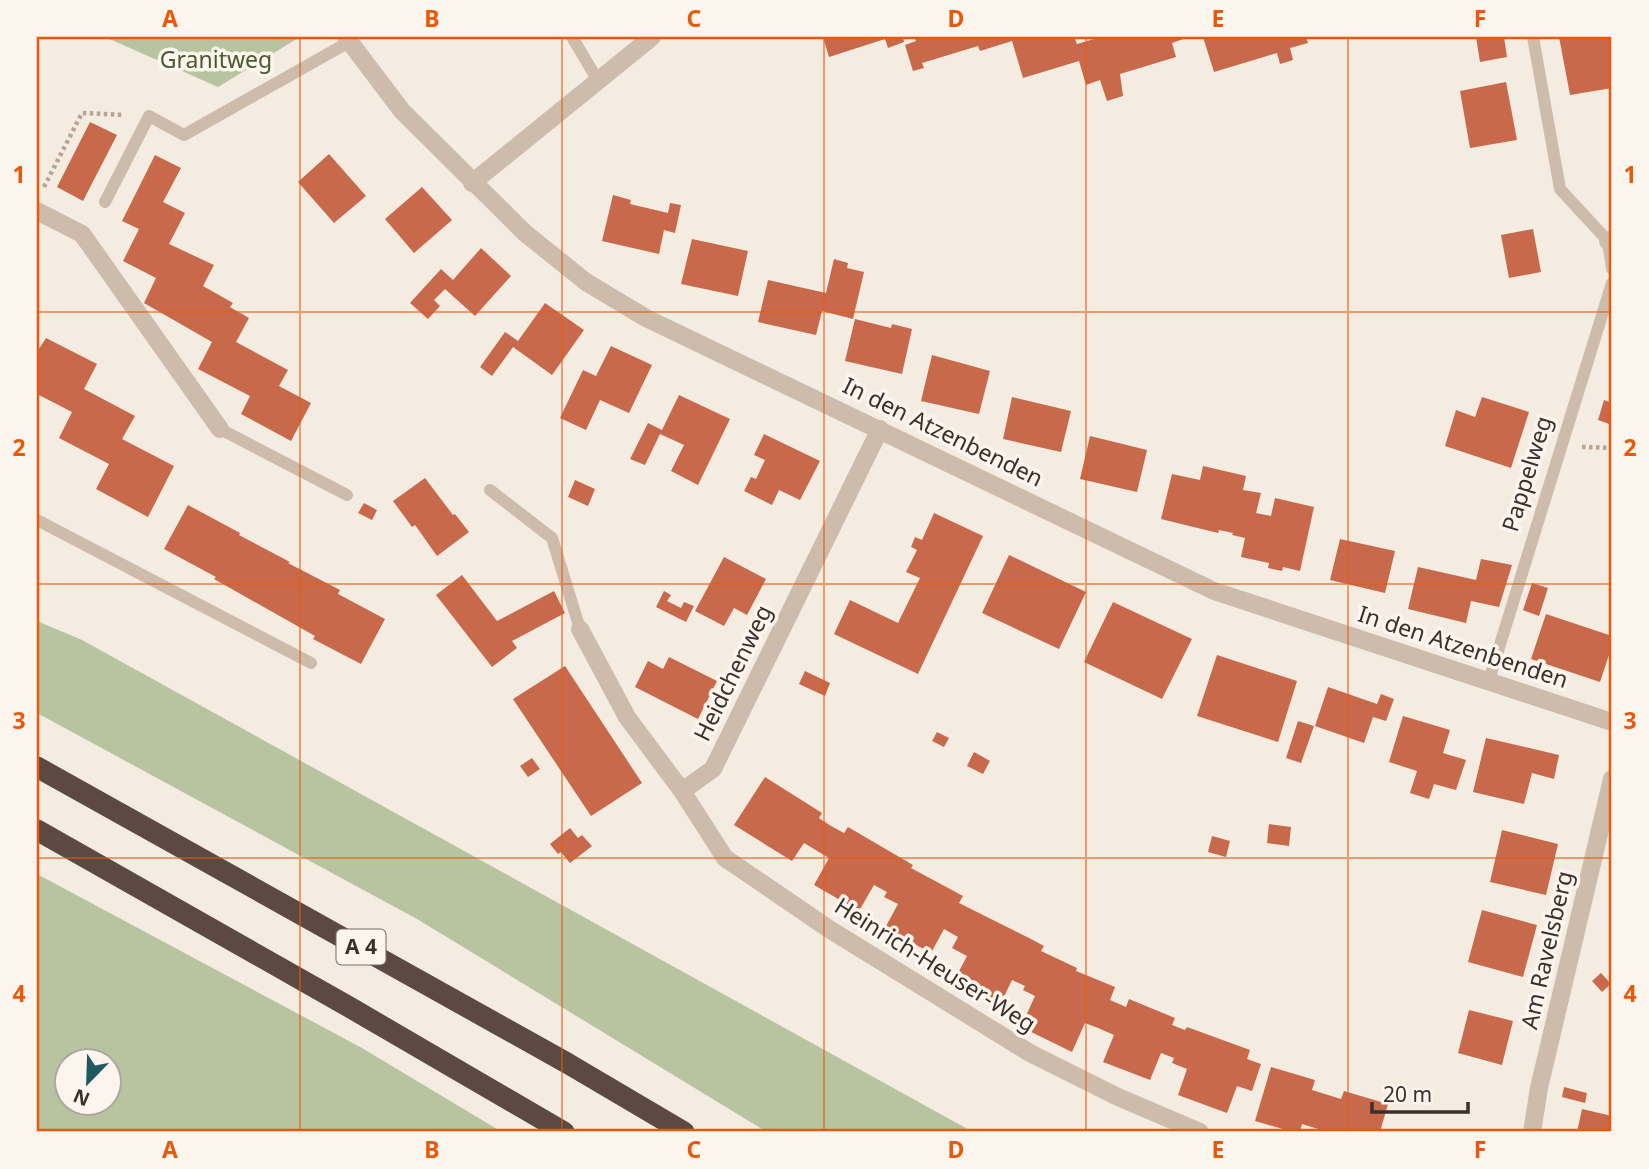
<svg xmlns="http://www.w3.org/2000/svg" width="1649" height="1169" font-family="'Noto Sans',sans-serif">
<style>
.green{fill:#b8c4a0;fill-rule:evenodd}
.building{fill:#c8694b}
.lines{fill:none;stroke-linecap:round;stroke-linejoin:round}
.path{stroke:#b9a596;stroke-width:4.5;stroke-dasharray:3.5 3.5;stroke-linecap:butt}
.lane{stroke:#cdbbac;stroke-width:12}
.street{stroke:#cdbbac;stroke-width:18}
.highway{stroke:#5c4a42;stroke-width:21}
.grid{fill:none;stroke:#e8590c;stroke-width:2;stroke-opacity:0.55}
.labels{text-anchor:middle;stroke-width:7;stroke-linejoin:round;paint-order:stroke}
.shield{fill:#fbf5ee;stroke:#756b66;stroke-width:2}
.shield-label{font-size:21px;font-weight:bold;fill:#3b302b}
.park-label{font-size:23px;fill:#4a5a2e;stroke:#fbf5ee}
.street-label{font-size:23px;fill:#3b302b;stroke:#fbf5ee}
.neatline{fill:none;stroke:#e8590c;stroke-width:2.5}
.grid-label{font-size:23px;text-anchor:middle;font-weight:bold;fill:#e8590c}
</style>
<rect width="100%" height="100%" fill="#f4ebe1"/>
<path class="green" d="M105,37H300L218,87Z
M37,621L82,640L973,1132H767L417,919L37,713Z
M37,874L362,1048L502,1132H37ZM66,1060H108V1102H66Z"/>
<path class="building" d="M823,37H903L904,42L888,48L885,39L829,57Z
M914,37H1074L1077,44L1101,37H1189L1172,43L1176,57L1120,74L1123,96L1107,101L1100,80L1086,85L1079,61L1023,78L1012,41L980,51L978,46L922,63L924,68L913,71L905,45L916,41Z
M1203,37H1306L1308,43L1290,48L1293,60L1280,64L1277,53L1214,72Z
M1476,37H1504L1507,57L1480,62Z
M1559,37H1612V88L1570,95Z
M1506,82L1517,140L1470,148L1460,91Z
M90,122L117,135L83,201L57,187Z
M329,154L366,196L334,223L298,182Z
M155,155L181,168L163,202L185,213L169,244L214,265L203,286L233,303L230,307L249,318L236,342L288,370L279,386L311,403L291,441L241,414L250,396L198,369L212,342L144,303L156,278L123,261L139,229L122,221Z
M422,187L452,220L414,253L385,219Z
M613,195L631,200L630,204L668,213L670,203L681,205L675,233L664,230L659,254L602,241Z
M1533,229L1541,272L1509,278L1501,235Z
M692,239L748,251L738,296L681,284Z
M481,248L511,276L475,316L445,289L434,300L440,306L428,319L410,303L441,269L453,280Z
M834,259L848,263L847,268L864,272L853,319L822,311L816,335L758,322L768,280L826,293Z
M545,303L584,330L552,375L513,347L492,376L480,367L505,332L518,341Z
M855,319L891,328L892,324L912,329L902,374L845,361Z
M46,338L97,364L84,389L135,416L122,439L174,466L148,517L96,489L109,464L59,438L72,412L37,394V352Z
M611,346L652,365L629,413L600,400L586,430L560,418L583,370L596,376Z
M932,355L990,371L979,414L921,401Z
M679,395L730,419L698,485L671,471L684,445L660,434L645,465L630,459L648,423L662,430Z
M1012,397L1071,411L1061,452L1003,439Z
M1482,397L1529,412L1511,468L1445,446L1456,410L1475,417Z
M1604,400L1612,403V425L1598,420Z
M764,434L820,461L800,500L779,490L772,505L744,491L751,477L756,479L765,460L754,455Z
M1090,436L1147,450L1137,492L1080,479Z
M1203,466L1246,476L1243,490L1261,493L1256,513L1271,516L1275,498L1314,507L1300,571L1283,567L1282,571L1268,568L1269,563L1241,557L1245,538L1232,535L1233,533L1219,530L1218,533L1161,519L1172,474L1200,480Z
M425,478L453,515L455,514L469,532L437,556L415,525L412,527L393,501Z
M575,480L595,489L588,506L568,497Z
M364,503L377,510L372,520L358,513Z
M188,505L240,533L239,535L290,562L288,563L340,590L338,594L385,619L361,664L313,639L315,636L214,579L216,577L164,549Z
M934,513L983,536L918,674L834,634L850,600L898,623L920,578L906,572L917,550L911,547L915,537L922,540Z
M1340,539L1395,551L1385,593L1330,580Z
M1009,555L1086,592L1059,649L982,613Z
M724,557L766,579L747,615L734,608L724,626L695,611Z
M1481,559L1512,565L1499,607L1471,601L1466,623L1408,609L1418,567L1476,580Z
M462,575L497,621L554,591L565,613L512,641L517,648L492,667L436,595Z
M1532,583L1548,588L1539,616L1523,610Z
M664,591L671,595L667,601L681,608L684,602L694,606L686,622L656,607Z
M1113,602L1192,639L1162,699L1084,662Z
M1546,614L1612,636V646L1600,682L1531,659Z
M1217,655L1297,681L1278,742L1197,716Z
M669,657L717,681L698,719L635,687L648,661L663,669Z
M565,666L642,783L591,816L513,699Z
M805,671L830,683L825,696L799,684Z
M1328,687L1377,704L1381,694L1394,699L1386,721L1373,717L1364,743L1315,726Z
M1403,716L1450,730L1443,753L1466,760L1456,790L1434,784L1429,799L1410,793L1417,771L1389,762Z
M1298,721L1314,726L1301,763L1286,758Z
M937,732L949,738L944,747L932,741Z
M1486,738L1559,755L1554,779L1532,773L1524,804L1473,792Z
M974,752L990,761L983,774L967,766Z
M532,758L540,769L528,777L520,766Z
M765,777L822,813L819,818L831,826L844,833L848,827L913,865L911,868L963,896L959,903L1033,940L1044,946L1041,951L1077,968L1076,971L1115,987L1110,1000L1126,1007L1129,999L1175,1018L1172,1025L1185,1030L1187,1027L1250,1050L1247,1059L1261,1064L1252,1091L1237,1086L1227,1113L1178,1095L1187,1069L1172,1063L1174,1058L1161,1053L1150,1080L1103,1062L1114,1035L1098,1028L1085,1023L1072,1052L1021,1027L1035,996L1023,990L1025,986L1012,980L999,1007L954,981L967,956L952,948L958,937L944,929L931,953L885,928L898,904L884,897L887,892L874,885L859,911L814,885L829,858L804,843L792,861L734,825Z
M1269,824L1291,827L1289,846L1267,843Z
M570,828L578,838L582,835L592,846L570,863L561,852L558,854L550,844Z
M1502,830L1558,844L1546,895L1490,882Z
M1212,836L1230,841L1226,857L1208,852Z
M1482,910L1537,925L1523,977L1468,962Z
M1601,973L1611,984L1602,992L1592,981Z
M1469,1010L1513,1021L1502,1065L1458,1053Z
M1271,1067L1315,1080L1312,1090L1341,1099L1344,1091L1388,1104L1380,1132H1328L1302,1124L1300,1132H1293L1255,1121Z
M1564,1087L1587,1093L1585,1103L1562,1097Z
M1582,1109L1612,1116V1132H1577Z"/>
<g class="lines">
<path class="path" d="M44,187L82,113L124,115
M1582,447L1612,448"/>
<path class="lane" d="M572,37L597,79
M1533,37L1560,189L1608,241L1612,269
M105,202L149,116L184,135L349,42
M220,429L347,495
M490,490L552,538L580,629
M37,520L311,663
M1489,680L1612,283"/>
<path class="street" d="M346,37L402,111L525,233L586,282L646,318L1214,591L1612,722
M472,183L652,37
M37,211L82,234L220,429
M1608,241L1612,239
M580,629L627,717L682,791L713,769L880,429
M682,791L725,858L829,929L1030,1053L1118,1097L1200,1132
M1532,1132L1539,1088L1612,779"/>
<path class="highway" d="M37,767L567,1063L684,1132
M37,830L351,1008L564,1132"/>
</g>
<path class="grid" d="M300,37V1132M562,37V1132M824,37V1132M1086,37V1132M1348,37V1132M37,312H1612M37,584H1612M37,858H1612"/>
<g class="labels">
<rect class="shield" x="336.5" y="929.5" width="49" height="35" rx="5"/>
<g class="shield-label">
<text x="361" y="954">A 4</text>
</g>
<g class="park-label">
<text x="216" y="68">Granitweg</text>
</g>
<g class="street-label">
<text transform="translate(943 432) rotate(26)" y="8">In den Atzenbenden</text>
<text transform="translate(1527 474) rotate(-73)" y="8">Pappelweg</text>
<text transform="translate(1463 647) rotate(18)" y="8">In den Atzenbenden</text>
<text transform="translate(733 673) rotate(-64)" y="8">Heidchenweg</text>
<text transform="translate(1547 950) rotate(-77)" y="8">Am Ravelsberg</text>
<text transform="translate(935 965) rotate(32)" y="8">Heinrich-Heuser-Weg</text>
</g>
</g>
<rect width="1649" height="1169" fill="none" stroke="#fbf5ee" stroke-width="77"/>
<g transform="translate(88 1082) rotate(203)"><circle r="33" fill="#fbf5ee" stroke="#aea6a0" stroke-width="2"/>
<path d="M0-5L12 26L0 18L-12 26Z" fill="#1f5a5e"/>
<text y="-10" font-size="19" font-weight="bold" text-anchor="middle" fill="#3b302b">N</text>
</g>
<path d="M1372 1102v10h96v-10" fill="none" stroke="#3b302b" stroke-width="3.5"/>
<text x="1383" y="1102" font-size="21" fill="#3b302b" stroke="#fbf5ee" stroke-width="5" paint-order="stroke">20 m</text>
<rect x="38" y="38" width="1572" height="1092" class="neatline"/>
<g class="grid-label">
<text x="170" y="27">A</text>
<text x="432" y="27">B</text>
<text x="694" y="27">C</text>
<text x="956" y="27">D</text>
<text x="1218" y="27">E</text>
<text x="1480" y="27">F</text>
<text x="19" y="183">1</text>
<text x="1630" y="183">1</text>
<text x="19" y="456">2</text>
<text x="1630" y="456">2</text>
<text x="19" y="729">3</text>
<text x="1630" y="729">3</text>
<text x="19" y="1002">4</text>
<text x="1630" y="1002">4</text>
<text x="170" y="1158">A</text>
<text x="432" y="1158">B</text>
<text x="694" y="1158">C</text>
<text x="956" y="1158">D</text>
<text x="1218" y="1158">E</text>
<text x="1480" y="1158">F</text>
</g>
</svg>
